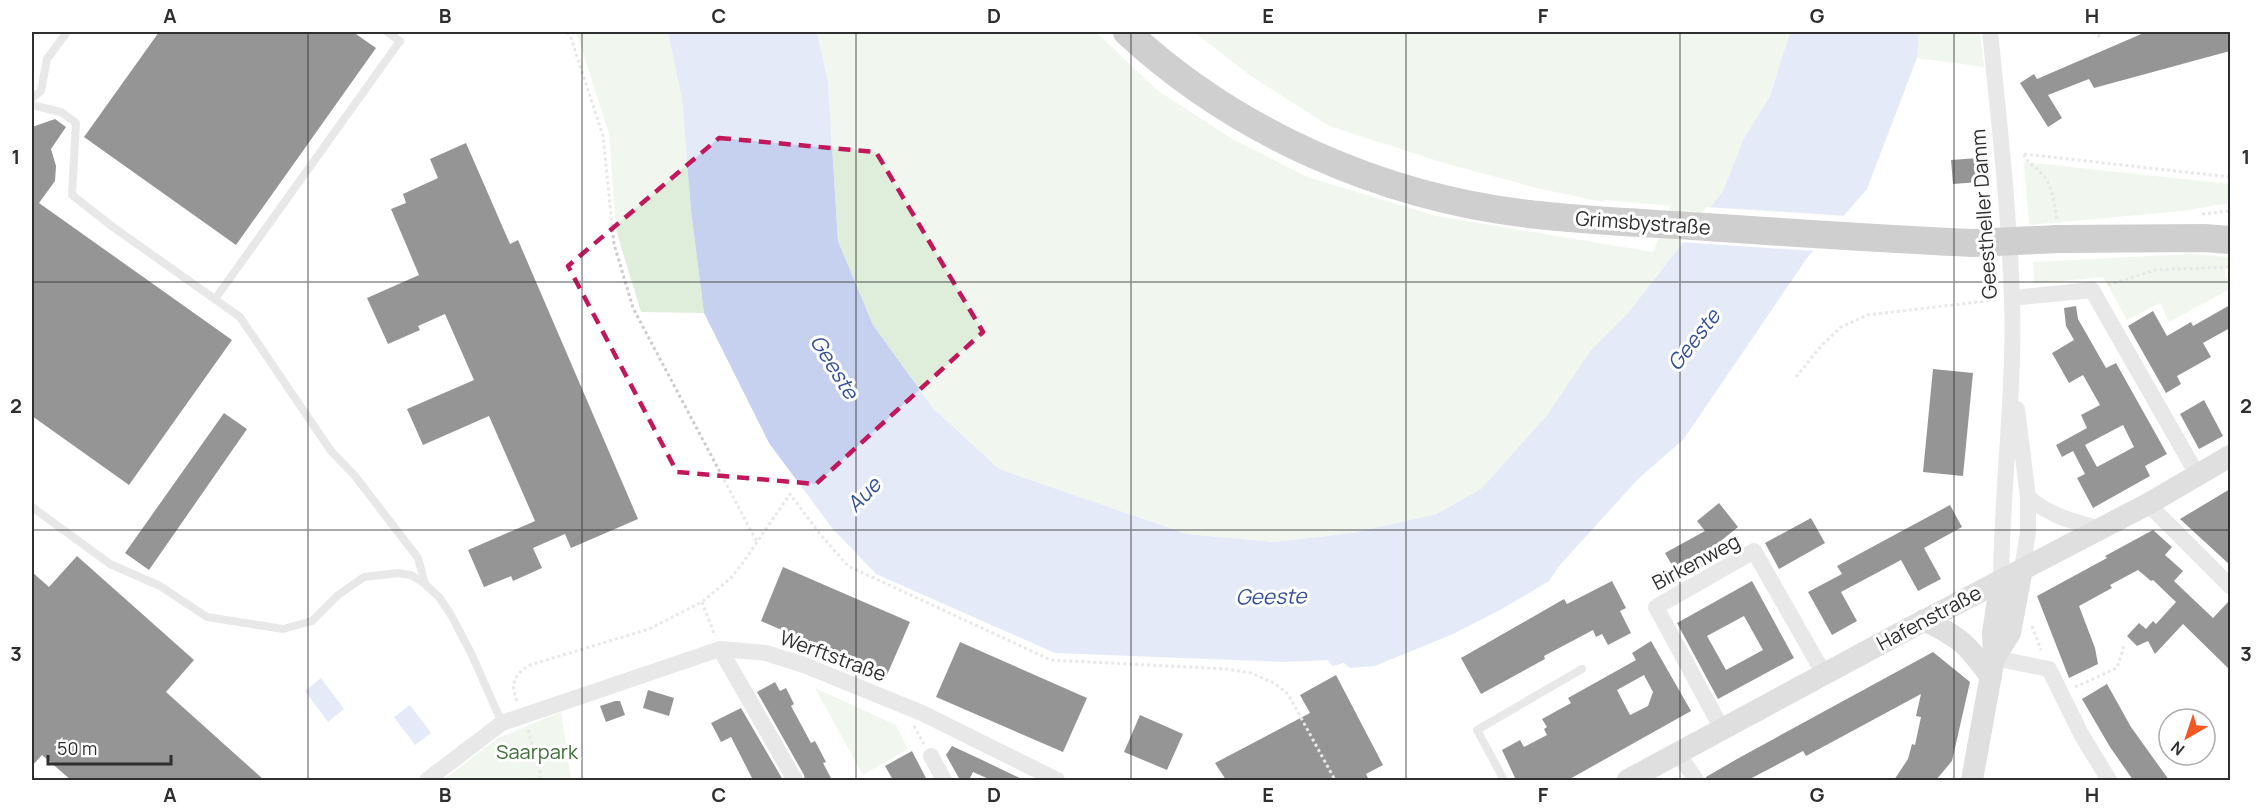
<svg xmlns="http://www.w3.org/2000/svg" width="2262" height="812" font-family="Manrope,sans-serif">
<style>
.green{fill:#dfeddb}
.water{fill:#c6d1ef}
.pier{fill:#fff}
.building{fill:#161616;fill-rule:evenodd}
.lines{fill:none;stroke-linecap:round;stroke-linejoin:round}
.path{stroke:#ccc;stroke-width:3;stroke-dasharray:3 3;stroke-linecap:butt}
.lane{stroke:#ccc;stroke-width:8}
.street{stroke:#ccc;stroke-width:16}
.secondary{stroke:#b9b9b9;stroke-width:22}
.highway{stroke:#969696;stroke-width:28}
.highway-bridge{stroke:#969696;stroke-width:28}
.marked{fill:none;stroke:#c2185b;stroke-width:4.5;stroke-dasharray:12 8;stroke-linejoin:round}
.grid{fill:none;stroke:#2f2f2f;stroke-width:1.5;stroke-opacity:0.55}
.labels{text-anchor:middle;stroke-width:6;stroke-linejoin:round;paint-order:stroke}
.street-label{font-size:20px;fill:#2f2f2f;stroke:#fff}
.park-label{font-size:20px;fill:#3f6e38;stroke:#fff}
.water-label{font-size:21px;font-style:italic;fill:#355198;stroke:#fff}
.neatline{fill:none;stroke:#2f2f2f;stroke-width:2}
.grid-label{font-size:20px;text-anchor:middle;font-weight:bold;fill:#2f2f2f}
</style>
<rect width="100%" height="100%" fill="#fff"/>
<path class="green" d="M575,32H668L670,34L682,99L691,211L704,313L641,312L616,230L609,134L578,37Z
M817,32H1096L1157,90L1229,137L1307,177L1436,216L1653,252L1671,206L1606,200L1603,202L1541,189L1444,163L1329,126L1251,76L1194,32H1790L1770,96L1743,140L1723,191L1628,313L1591,350L1547,415L1482,488L1438,514L1352,533L1274,542L1187,534L999,469L933,408L873,325L838,241L828,82Z
M1919,32H1980L1984,67L1917,58Z
M2024,162L2230,184V203L2182,211L2029,225Z
M2191,254L2230,257V266L2225,267V276L2230,283V289L2169,322L2160,303L2127,320L2103,277L2034,284L2033,262Z
M815,688L896,725L908,749L863,775Z
M561,712L571,780H443L498,738Z"/>
<path class="water" d="M668,32H817L828,82L838,241L873,325L933,408L999,469L1187,534L1274,542L1352,533L1437,514L1482,488L1547,415L1591,350L1628,313L1723,191L1743,140L1770,96L1790,32H1919L1917,58L1867,189L1807,258L1683,440L1639,478L1559,566L1549,581L1502,609L1453,634L1375,666L1350,668L1344,663L1332,666L1328,660L1284,662L1055,653L876,574L832,528L769,443L704,313L691,211L682,99Z
M321,678L344,709L328,722L305,691Z
M410,705L431,733L415,745L394,717Z"/>
<path class="pier" d="M1707,207L1847,216L1816,251L1679,242Z"/>
<path class="building" d="M159,32H353L376,48L236,245L84,137Z
M2146,32H2230V51L2094,88L2089,79L2048,95L2062,118L2048,127L2020,83L2034,74L2037,79Z
M55,119L66,127L51,149L56,166L55,181L39,203L232,340L129,485L32,416V127Z
M466,143L510,244L518,240L638,519L571,548L565,534L533,548L542,568L513,581L511,576L484,587L468,550L535,521L489,416L423,445L407,409L474,380L445,314L418,326L420,330L388,344L367,298L419,275L391,209L406,203L403,194L438,178L430,159Z
M1978,158L1979,182L1953,184L1951,160Z
M2230,305V328L2203,343L2211,357L2177,376L2181,384L2166,393L2128,326L2153,311L2167,336L2191,322L2193,326Z
M2076,306L2078,319L2106,368L2116,363L2167,454L2145,466L2150,476L2093,508L2077,478L2085,474L2073,451L2062,457L2056,445L2087,428L2081,415L2100,405L2083,375L2069,383L2052,353L2074,340L2066,326L2064,308ZM2123,425L2134,447L2097,467L2085,445Z
M1933,369L1973,373L1963,476L1923,472Z
M2204,400L2223,436L2199,449L2180,414Z
M224,413L247,429L149,570L125,553Z
M2230,489V565L2180,519Z
M1719,503L1738,527L1701,557L1706,565L1680,579L1665,553L1705,531L1697,521Z
M1950,505L1962,527L1924,548L1941,579L1918,591L1901,560L1841,592L1857,621L1832,635L1808,592L1842,574L1837,566Z
M1811,518L1825,543L1779,569L1765,543Z
M2153,530L2172,547L2165,555L2183,571L2174,581L2213,618L2230,600V670L2183,624L2155,654L2148,641L2137,646L2127,636L2139,623L2146,629L2153,621L2156,624L2176,602L2153,580L2151,581L2138,570L2110,585L2112,588L2079,606L2095,648L2098,664L2069,678L2037,596L2107,558L2105,556Z
M77,556L194,660L166,692L264,780H71L42,755L32,766V572L49,587Z
M783,567L910,622L887,675L761,621Z
M1612,581L1626,608L1620,611L1631,633L1608,645L1602,634L1596,637L1593,630L1544,656L1545,659L1481,694L1461,658L1564,599L1567,604Z
M1752,581L1794,658L1718,699L1677,623ZM1744,616L1763,650L1726,670L1707,636Z
M1651,641L1691,711L1568,780H1516L1502,750L1520,740L1524,747L1547,735L1544,729L1547,727L1542,719L1571,703L1568,698L1636,660L1632,653ZM1644,675L1653,692L1648,706L1630,715L1617,690Z
M960,642L1087,698L1063,752L936,697Z
M1933,652L1970,682L1952,761L1936,780H1894L1908,759L1912,744L1915,745L1921,717L1916,716L1921,694L1806,756L1803,751L1748,780H1706V777L1737,759Z
M1336,675L1383,765L1366,774L1369,780H1226L1215,763L1310,713L1300,695Z
M775,682L780,691L786,688L794,704L791,706L811,743L815,741L826,762L823,763L832,780H805L804,775L757,692Z
M2107,684L2131,727L2169,780H2133L2110,747L2082,699Z
M648,690L674,698L669,716L643,708Z
M615,701H620L625,715L606,722L600,706Z
M741,708L783,780H753L731,737L721,742L711,723Z
M1140,715L1183,734L1167,770L1124,752Z
M952,746L980,759L1024,780H991L973,772L969,780H960L946,755Z
M912,751L927,780H893L885,766Z"/>
<g class="lines">
<path class="path" d="M567,32L571,38L603,136L614,244L633,308L757,542
M2093,32L2098,36L2103,32
M2024,154C2027,163 2034,165 2040,172C2053,184 2054,203 2057,219
M2024,154L2230,177
M2202,214L2230,211
M2108,285L2155,270L2230,267
M1796,377L1822,345L1841,327L1867,315L1995,300
M702,602L715,636
M2032,626L2041,650
M2075,687L2117,668L2124,646
M517,701C510,684 514,674 530,665L649,629L702,602L731,578L742,564L790,494L820,534L848,566L1051,660L1227,669L1251,673L1274,683L1288,694L1335,780
M914,726L924,744
M528,730L540,772V780"/>
<path class="lane" d="M32,98L41,91L47,59L67,32
M32,105L61,112L76,123L72,195L113,227L240,317L331,451L355,476L418,558L425,584
M215,299L400,41L387,32
M32,507L110,564L160,586L207,617L283,629L312,621L338,595L364,577L398,573L411,575L425,584L439,597L451,615L471,653L502,723
M1504,780L1477,730L1582,669"/>
<path class="street" d="M1990,32C1999,120 2009,210 2012,298C2015,392 2002,486 2001,580
M2012,298L2092,290L2198,476
M2017,409L2028,497V532L2022,569
M2028,497C2051,517 2072,521 2101,529
M2148,504L2230,586
M720,649L795,780
M1994,658L2049,669L2081,734L2109,780
M1722,729L1656,607L1754,551L1824,674
M1678,753L1696,780
M931,756L944,780
M427,780L502,723L720,649L766,653L804,665L922,713L1057,780"/>
<path class="secondary" d="M1924,620C1961,638 1967,644 1991,677
M1994,658L2010,633L2022,569
M1628,780L1908,629L2148,504L2230,456
M1972,780L1994,658L1993,633L2001,580"/>
<path class="highway" d="M1127,32C1236,133 1382,197 1529,214C1588,221 1647,223 1706,227C1795,233 1884,239 1973,243
M2058,239L2204,238L2230,240"/>
<path class="highway-bridge" d="M1973,243L2058,239"/>
</g>
<path d="M0 0H2262V812H0ZM719,138L876,152L983,332L816,484L677,472L568,266Z" fill="#fff" fill-opacity=".55" fill-rule="evenodd"/>
<path class="marked" d="M719,138L876,152L983,332L816,484L677,472L568,266Z"/>
<path class="grid" d="M308,32V780M582,32V780M856,32V780M1131,32V780M1406,32V780M1680,32V780M1954,32V780M32,282H2230M32,530H2230"/>
<g class="labels">
<g class="street-label">
<text transform="translate(1984 214) rotate(-94)" y="7">Geestheller Damm</text>
<text transform="translate(1643 223) rotate(4)" y="7">Grimsbystraße</text>
<text transform="translate(1696 562) rotate(-28)" y="7">Birkenweg</text>
<text transform="translate(1929 618) rotate(-28)" y="7">Hafenstraße</text>
<text transform="translate(833 656) rotate(20)" y="7">Werftstraße</text>
</g>
<g class="park-label">
<text x="537" y="759">Saarpark</text>
</g>
<g class="water-label">
<text transform="translate(1694 340) rotate(-52)" y="7">Geeste</text>
<text transform="translate(834 367) rotate(58)" y="7">Geeste</text>
<text transform="translate(864 495) rotate(-46)" y="7">Aue</text>
<text transform="translate(1271 597) rotate(-1)" y="7">Geeste</text>
</g>
</g>
<rect width="2262" height="812" fill="none" stroke="#ffffff" stroke-width="66"/>
<g transform="translate(2187 737) rotate(219)"><circle r="28" fill="#ffffff" stroke="#acacac" stroke-width="1.5"/>
<path d="M0-4.5L10 22L0 15L-10 22Z" fill="#f45822"/>
<text y="-9" font-size="16" font-weight="bold" text-anchor="middle" fill="#2f2f2f">N</text>
</g>
<path d="M48 755v9h123v-9" fill="none" stroke="#2f2f2f" stroke-width="3"/>
<text x="57" y="755" font-size="18" fill="#2f2f2f" stroke="#ffffff" stroke-width="4.5" paint-order="stroke">50 m</text>
<rect x="33" y="33" width="2196" height="746" class="neatline"/>
<g class="grid-label">
<text x="170" y="23">A</text>
<text x="445" y="23">B</text>
<text x="719" y="23">C</text>
<text x="994" y="23">D</text>
<text x="1268" y="23">E</text>
<text x="1543" y="23">F</text>
<text x="1817" y="23">G</text>
<text x="2092" y="23">H</text>
<text x="16" y="164">1</text>
<text x="2246" y="164">1</text>
<text x="16" y="413">2</text>
<text x="2246" y="413">2</text>
<text x="16" y="661">3</text>
<text x="2246" y="661">3</text>
<text x="170" y="802">A</text>
<text x="445" y="802">B</text>
<text x="719" y="802">C</text>
<text x="994" y="802">D</text>
<text x="1268" y="802">E</text>
<text x="1543" y="802">F</text>
<text x="1817" y="802">G</text>
<text x="2092" y="802">H</text>
</g>
</svg>
